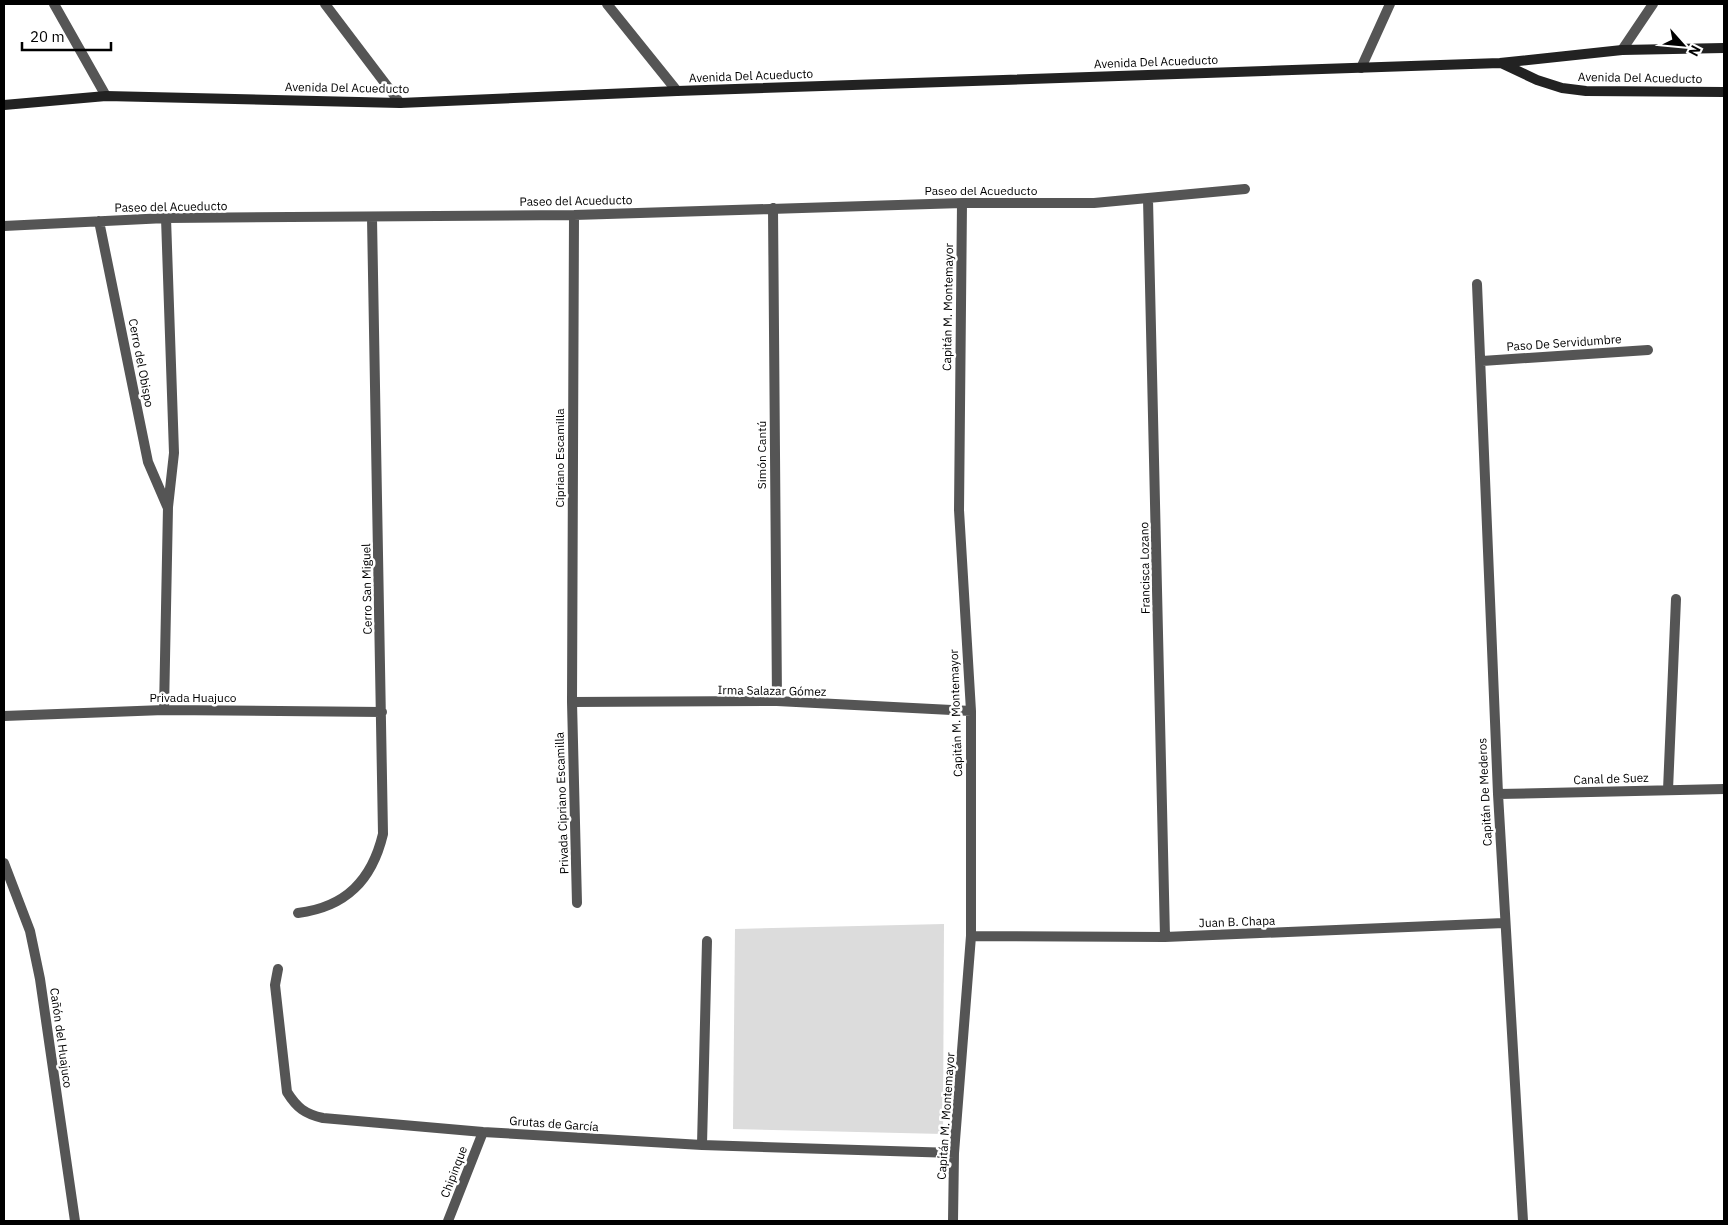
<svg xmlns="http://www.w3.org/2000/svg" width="1728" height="1225" font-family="'IBM Plex Sans',sans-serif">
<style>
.green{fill:#dcdcdc}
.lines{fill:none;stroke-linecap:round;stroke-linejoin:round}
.street{stroke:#555;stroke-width:10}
.secondary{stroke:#222;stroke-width:10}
.labels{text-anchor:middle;stroke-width:5;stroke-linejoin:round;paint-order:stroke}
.street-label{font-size:12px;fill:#000;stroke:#fff}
</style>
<rect width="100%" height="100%" fill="#fff"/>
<path class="green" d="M944,924L943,1134L733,1129L735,929Z"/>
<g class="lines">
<path class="street" d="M54,4L106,96
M325,4L400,103
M607,4L677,91
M1622,50L1653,4
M1361,68L1390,4
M1148,199L1165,937
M773,208L777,701
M574,215L572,702L577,903
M99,221L148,462L167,506
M4,226L166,218L574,215L962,203H1094L1245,189
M1477,284L1498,794L1523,1221
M1482,361L1648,350
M572,702L777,701L971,711
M164,710L168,507L174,453L166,218
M4,716L164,710L382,712
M1668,790L1676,599
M1498,794L1724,789
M4,863L30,931L40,979L75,1221
M298,913C346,907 372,880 383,834L372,218
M971,936L1165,937L1504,923
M278,969L275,985L287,1092C297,1108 305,1114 323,1118L483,1132L702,1145L954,1153
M702,1145L707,941
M448,1221L483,1132
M953,1221L954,1153L971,936V711L959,510L962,203"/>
<path class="secondary" d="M1501,63L1537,80L1562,88L1586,91L1724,92
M4,105L106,96L400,103L677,91L1500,63L1622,50L1724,48"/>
</g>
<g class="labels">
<g class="street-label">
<text transform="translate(1156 62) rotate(-2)" y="4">Avenida Del Acueducto</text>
<text transform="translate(751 76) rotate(-2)" y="4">Avenida Del Acueducto</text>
<text transform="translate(1640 78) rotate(1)" y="4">Avenida Del Acueducto</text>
<text transform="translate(347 88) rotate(1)" y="4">Avenida Del Acueducto</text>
<text x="981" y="195">Paseo del Acueducto</text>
<text transform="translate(576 201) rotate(-1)" y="4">Paseo del Acueducto</text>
<text transform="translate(171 207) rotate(-1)" y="4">Paseo del Acueducto</text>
<text transform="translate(948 307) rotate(-89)" y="4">Capitán M. Montemayor</text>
<text transform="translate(1564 343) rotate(-4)" y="4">Paso De Servidumbre</text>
<text transform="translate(141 363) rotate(79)" y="4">Cerro del Obispo</text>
<text transform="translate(762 455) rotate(-90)" y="4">Simón Cantú</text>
<text transform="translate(560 458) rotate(-90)" y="4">Cipriano Escamilla</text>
<text transform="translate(1145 568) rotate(-91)" y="4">Francisca Lozano</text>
<text transform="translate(367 589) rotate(-91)" y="4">Cerro San Miguel</text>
<text transform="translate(772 691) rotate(1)" y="4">Irma Salazar Gómez</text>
<text x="193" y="702">Privada Huajuco</text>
<text transform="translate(956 713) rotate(-92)" y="4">Capitán M. Montemayor</text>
<text transform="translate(1611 779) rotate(-2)" y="4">Canal de Suez</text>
<text transform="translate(1485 792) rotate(-93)" y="4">Capitán De Mederos</text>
<text transform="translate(562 803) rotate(-92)" y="4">Privada Cipriano Escamilla</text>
<text transform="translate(1237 922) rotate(-2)" y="4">Juan B. Chapa</text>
<text transform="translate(61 1038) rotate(82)" y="4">Cañón del Huajuco</text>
<text transform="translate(946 1116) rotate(-86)" y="4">Capitán M. Montemayor</text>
<text transform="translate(554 1124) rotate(4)" y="4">Grutas de García</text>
<text transform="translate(454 1172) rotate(-69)" y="4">Chipinque</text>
</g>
</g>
<rect width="1728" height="1225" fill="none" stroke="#000000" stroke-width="10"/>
<g transform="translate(1683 45) rotate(117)" stroke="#ffffff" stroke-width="4" paint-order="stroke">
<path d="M0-4L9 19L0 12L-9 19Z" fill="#000000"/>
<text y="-8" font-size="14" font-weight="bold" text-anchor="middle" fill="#000000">N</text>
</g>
<path d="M22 42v8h89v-8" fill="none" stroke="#000000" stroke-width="2.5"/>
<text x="30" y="42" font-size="15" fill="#000000" stroke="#ffffff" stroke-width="4" paint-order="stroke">20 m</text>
</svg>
